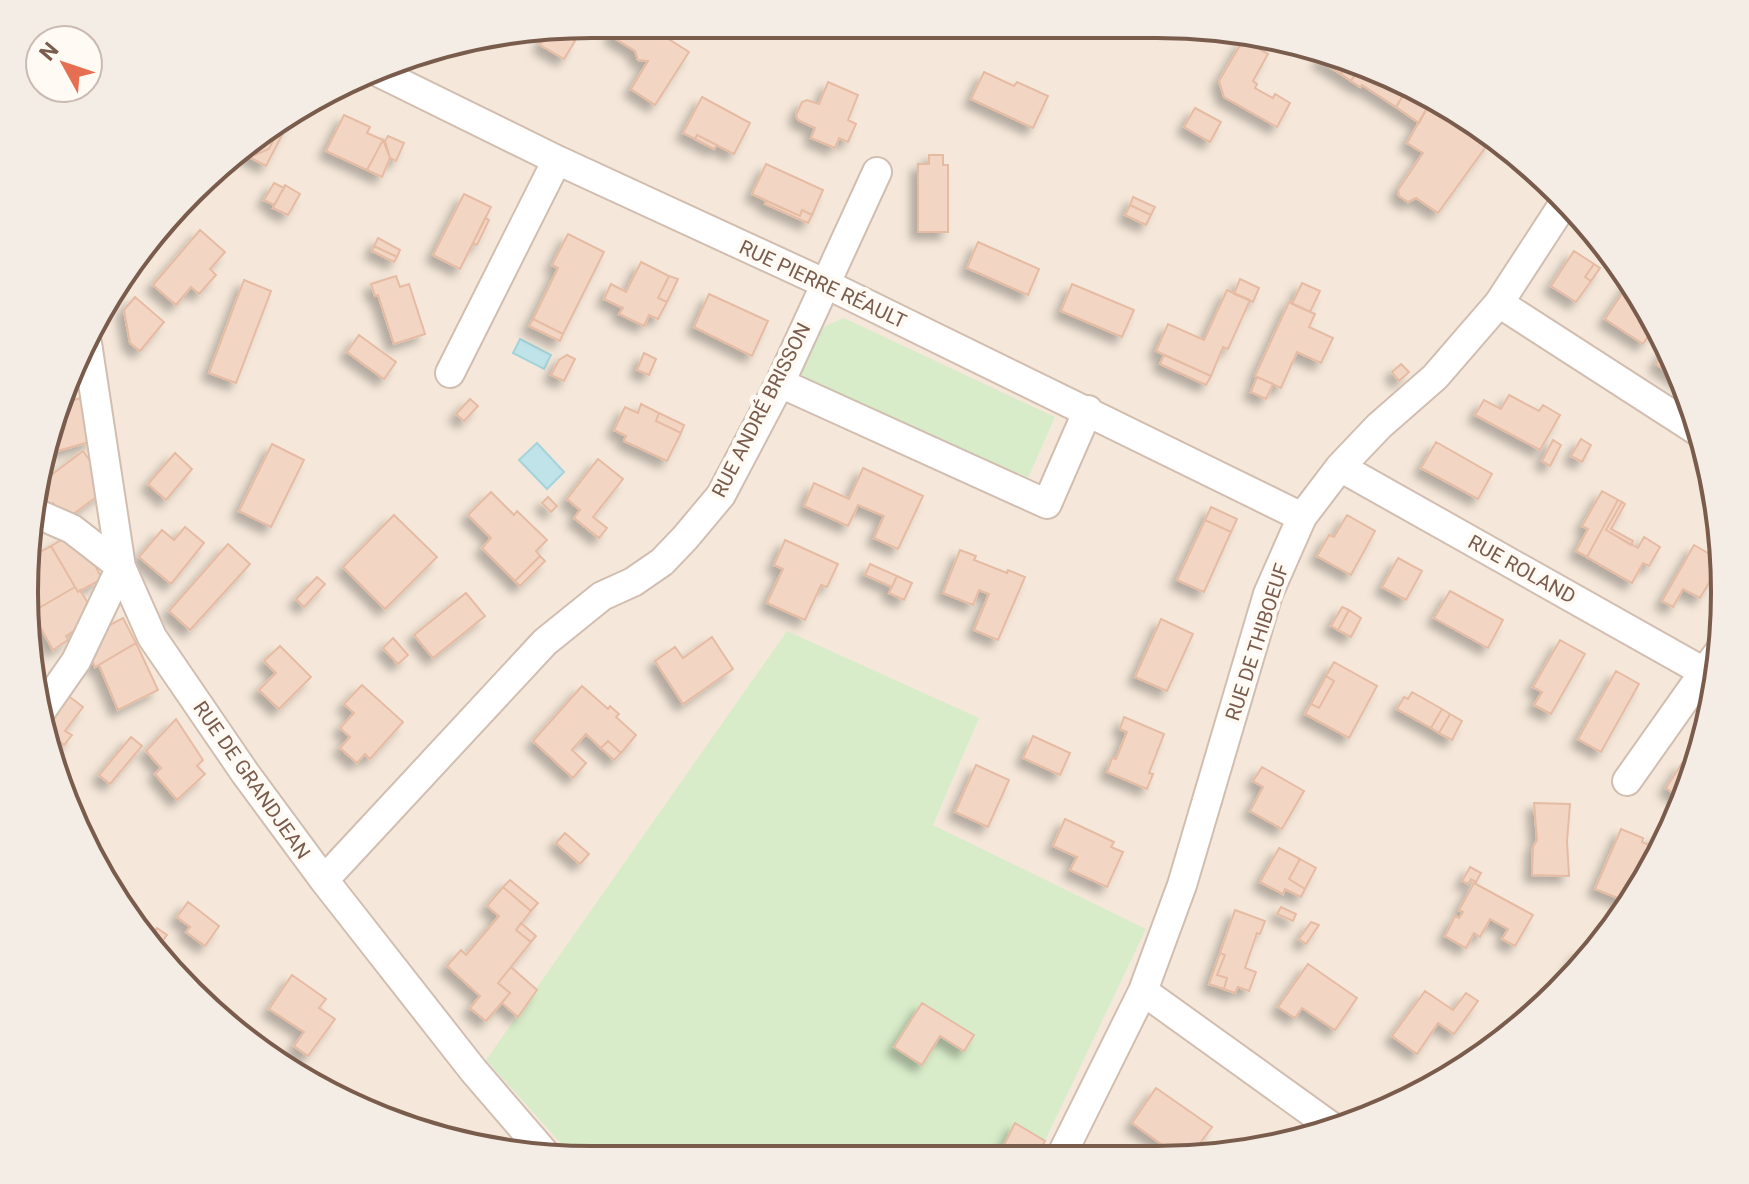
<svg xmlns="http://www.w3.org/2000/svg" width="1749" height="1184" font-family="Roboto,sans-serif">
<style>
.residential{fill:#f5e8da}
.green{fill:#d8ecc9}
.water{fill:#bfe3e8;stroke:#a5d3da;stroke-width:2}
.building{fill:#f3d5c3;stroke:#e6bba3;stroke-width:2;filter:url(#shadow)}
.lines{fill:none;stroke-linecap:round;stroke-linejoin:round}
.minor-casing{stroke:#d1beb0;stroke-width:32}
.minor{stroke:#fff;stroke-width:28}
.labels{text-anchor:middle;stroke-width:8;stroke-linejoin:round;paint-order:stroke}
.street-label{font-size:20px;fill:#7a5c4d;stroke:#fffaf3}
.rim{fill:none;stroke:#7a5c4d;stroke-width:4}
</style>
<defs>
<filter id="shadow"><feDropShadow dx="-7" dy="7" stdDeviation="4" flood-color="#0004"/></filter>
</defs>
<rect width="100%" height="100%" fill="#fdf6ec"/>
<path class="residential" d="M592,24L1267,35L1409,83L1559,191L1630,277L1682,375L1714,482L1725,592L1714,703L1682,810L1629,908L1558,994L1409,1101L1267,1149L592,1160L481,1149L374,1117L276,1064L190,993L83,844L35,702L29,518L67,374L165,218L277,119L445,43Z"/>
<path class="green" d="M844,318L1055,417L1028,478L800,377L823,327Z
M787,631L979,718L933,825L1146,929L1039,1153L574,1158L486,1060Z"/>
<path class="water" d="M520,339L551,355L544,369L513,353Z
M537,443L564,472L547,489L519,460Z"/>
<path class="building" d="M618,24L652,25L650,27L689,52L655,105L631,89L648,61L638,60L635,51L611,36Z
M554,29L575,41L564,59L540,45L549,30Z
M1243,40L1268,54L1253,81L1257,84L1255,88L1273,98L1275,94L1290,103L1277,127L1224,97L1219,81Z
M1323,54L1348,62L1341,74L1319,60Z
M1348,62L1360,66L1351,81L1341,74Z
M1360,66L1398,79L1409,86L1396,107L1362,85L1360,87L1351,81Z
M984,72L1014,86L1017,82L1048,96L1033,128L971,99Z
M828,82L858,95L848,120L856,124L848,142L839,138L835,148L811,138L815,128L798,120L796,115L802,102L807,100L819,104Z
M1409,86L1432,99L1419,123L1396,107Z
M702,97L750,123L734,154L697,135L695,139L683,133Z
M1432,99L1490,141L1438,213L1416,198L1408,202L1399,196L1398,190L1423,153L1407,143Z
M1195,108L1221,122L1210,142L1184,127Z
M294,112L283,133L278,131L269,149L255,155L244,149L277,119Z
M344,115L370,127L367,133L383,140L367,170L326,151Z
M278,131L283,133L266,166L240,152L244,149L255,155L269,149Z
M697,135L717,145L714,149L695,139Z
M388,136L404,143L396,161L390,158L385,141Z
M383,140L390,158L382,177L367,170Z
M929,155H943V165H948V232H918V164H929Z
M766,164L823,190L812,215L802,210L800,216L752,194Z
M274,183L284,188L274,205L264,200Z
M285,185L300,194L288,215L273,208Z
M464,194L491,207L460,269L433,255Z
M1133,197L1155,207L1151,215L1130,205Z
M766,201L800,216L802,210L812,215L808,223L765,204Z
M1130,205L1151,215L1146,225L1125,215Z
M485,218L489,220L477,245L473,243Z
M200,230L225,252L210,269L216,275L199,294L191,287L176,305L153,285Z
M568,234L604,252L563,334L533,319L558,268L552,265Z
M378,238L400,250L397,257L374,246Z
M978,242L1039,269L1028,295L967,268Z
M374,246L397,257L394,262L372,251Z
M1574,251L1594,264L1585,277L1591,281L1576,302L1551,286Z
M641,262L669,276L658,298L667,302L658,319L649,315L644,326L619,314L623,308L604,299L611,284L626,292Z
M1594,264L1600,268L1591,281L1585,277Z
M396,276L400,287L409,284L425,334L394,344L378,295L375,296L371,284Z
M669,276L678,279L667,302L658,298Z
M1240,279L1259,288L1253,302L1234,294Z
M244,280L271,291L236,383L209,373Z
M1631,280L1649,313L1644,321L1654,328L1643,344L1605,319Z
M1302,283L1320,291L1310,312L1292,304Z
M1072,284L1134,310L1122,337L1061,311Z
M1227,290L1250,300L1228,349L1223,347L1211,376L1156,351L1168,324L1204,340Z
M709,294L768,321L752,356L694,327Z
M135,297L164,322L140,351L130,343L124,310Z
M1289,302L1315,314L1309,327L1333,338L1321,363L1297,352L1281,388L1255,376Z
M533,319L563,334L560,341L529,326Z
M359,335L396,362L384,379L347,352Z
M1667,347L1682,375L1684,383L1656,364Z
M644,353L656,359L649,375L637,370Z
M567,355L575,359L564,381L551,375L559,360Z
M1164,355L1211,376L1206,385L1160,364Z
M1401,364L1409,372L1399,381L1392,372Z
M1257,377L1273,384L1266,399L1251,392Z
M1509,395L1539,411L1543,405L1560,415L1540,450L1475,415L1484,400L1501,409Z
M80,398L93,441L50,453L48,447L59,405Z
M470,399L478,406L464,421L456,414Z
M641,404L659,413L656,421L681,433L667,461L624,441L626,436L614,430L625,407L638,413Z
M659,413L684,425L681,433L656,421Z
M1581,439L1591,445L1582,462L1571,456Z
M1553,440L1561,445L1550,466L1542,461Z
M1436,442L1492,474L1478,499L1421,468Z
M272,444L304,460L271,527L239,511Z
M83,451L94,466L91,468L106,490L65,520L53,503L46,507L36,493L38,485Z
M175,453L192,469L166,500L148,484Z
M598,459L623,479L593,517L607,528L599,538L574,518L580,510L567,499Z
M863,468L923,496L898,549L874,538L884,516L858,505L848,526L804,506L814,483L849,499Z
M1602,491L1618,500L1587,557L1576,551L1588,529L1582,526Z
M491,492L514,515L517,511L547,540L536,551L540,556L515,581L482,548L491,538L468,515Z
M548,497L557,506L551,512L542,503Z
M1618,500L1622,502L1606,530L1638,548L1644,537L1660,547L1649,566L1643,563L1632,583L1587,557Z
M1622,502L1625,504L1611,529L1633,541L1631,545L1606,530Z
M1211,507L1237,519L1231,532L1205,520Z
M394,515L437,557L385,609L343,567Z
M1347,515L1375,531L1351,575L1317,556L1329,535L1334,537Z
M1205,520L1231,532L1204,592L1177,580Z
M185,527L204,543L171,584L139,557L162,530L174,540Z
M63,539L89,553L102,579L78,592L51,546Z
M785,540L838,564L827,587L821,585L805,620L767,603L783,569L774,565Z
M228,544L250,564L190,630L169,611Z
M1694,545L1722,561L1700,598L1683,589L1673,607L1662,601Z
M51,546L75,587L32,612L30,557Z
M960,550L976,556L974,560L1007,573L1008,570L1025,577L998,640L974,630L989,594L979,590L973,605L943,593Z
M540,556L545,561L520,586L515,581Z
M1398,558L1422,571L1406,600L1382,587Z
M870,564L897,576L892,587L865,575Z
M897,576L912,583L904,600L889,593Z
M317,577L325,584L304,607L296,599Z
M75,587L78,592L80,590L94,613L90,620L66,636L68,640L53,650L32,612Z
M1450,591L1503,620L1488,648L1434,618Z
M466,593L485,616L433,658L414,635Z
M1342,607L1349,610L1338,630L1331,626Z
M1349,610L1361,618L1351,637L1338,630Z
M123,618L136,643L95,667L87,650L100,630Z
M1161,619L1193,634L1167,691L1135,677Z
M712,637L733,669L683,704L655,661L675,647L683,658Z
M393,638L408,655L398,664L383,648Z
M1560,640L1585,654L1551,714L1534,705L1542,692L1533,687Z
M136,643L158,690L118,710L99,665Z
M280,646L311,677L279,709L259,690L276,673L264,661Z
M1334,662L1377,686L1349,738L1305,714L1311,704L1319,708L1334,681L1326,676Z
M1616,671L1639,684L1601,752L1578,739Z
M1326,676L1334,681L1319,708L1311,704Z
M362,685L403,722L370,759L365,754L357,763L340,748L350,737L340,728L354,713L344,704Z
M582,686L608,709L610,706L619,714L616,717L636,735L621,753L608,741L601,748L586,734L572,750L586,763L573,778L533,741Z
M1412,692L1442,709L1431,728L1397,709L1404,697L1408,699Z
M66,694L83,707L65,731L72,735L64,745L45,731L43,725Z
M1442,709L1450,714L1439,733L1431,728Z
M1450,714L1462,721L1452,740L1439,733Z
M1124,717L1164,734L1149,773L1153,774L1147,789L1107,772L1112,758L1116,759L1127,732L1120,729Z
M176,719L203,760L197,766L205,774L177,800L155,774L161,768L146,751Z
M1033,736L1070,753L1060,775L1023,758Z
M131,737L142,746L110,784L99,775Z
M608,741L621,753L614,760L601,748Z
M1682,763L1694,770L1684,801L1666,788Z
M976,765L1009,780L988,827L955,812Z
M1262,767L1304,791L1282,829L1250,811L1263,787L1253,781Z
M1534,803L1570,804L1567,841L1569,876L1532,875L1533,847L1537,840Z
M1065,819L1114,842L1111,847L1123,852L1107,887L1070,870L1077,857L1053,846Z
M1621,829L1643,838L1642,842L1649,845L1653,837L1664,842L1646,876L1636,872L1623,900L1595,889Z
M565,833L589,854L580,864L556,843Z
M1279,848L1300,859L1289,879L1305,889L1301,897L1285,889L1283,894L1260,882Z
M1300,859L1316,868L1305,889L1289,879Z
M1470,867L1481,873L1476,882L1471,879L1468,884L1462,881Z
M1636,872L1641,874L1628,902L1623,900Z
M510,880L538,903L531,911L503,887Z
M1474,883L1533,915L1515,946L1502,939L1508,929L1490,919L1480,937L1474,933L1466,948L1445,936L1455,916L1459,918L1463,912L1459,910Z
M503,887L531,911L516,930L531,942L498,983L510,993L486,1021L470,1008L480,996L447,966L461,950L466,955L499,916L487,906Z
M188,902L219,926L205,946L186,932L190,927L177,917Z
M1281,907L1296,914L1293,921L1277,914Z
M1235,910L1265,921L1260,934L1257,933L1245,968L1256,972L1249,991L1238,987L1235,993L1224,989L1227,978L1217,975L1225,955L1220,953Z
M1311,922L1319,925L1306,944L1299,939Z
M521,923L536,936L531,942L516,930Z
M157,928L167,935L157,948L150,938Z
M1580,950L1590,956L1577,971L1570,967Z
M1220,953L1225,955L1217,975L1227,978L1224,989L1209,984Z
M1308,964L1357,998L1335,1030L1302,1008L1295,1018L1278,1007Z
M511,967L537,990L518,1017L502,1003L510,993L498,983Z
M292,975L326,999L319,1008L335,1019L308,1056L294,1046L304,1032L269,1009Z
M1425,991L1453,1010L1466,993L1478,1001L1454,1034L1438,1023L1417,1054L1392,1036Z
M922,1003L974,1035L964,1051L940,1036L922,1065L894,1047Z
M1156,1088L1212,1127L1195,1150L1171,1151L1132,1123Z
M1015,1123L1045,1141L1039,1153H1000Z"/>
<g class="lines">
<g class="minor-casing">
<path id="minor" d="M380,73L557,160L824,283L1302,517
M1499,303L1699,432
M87,343L121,567L152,637L245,773L324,880L473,1070L547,1156
M450,373L557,160
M780,383L1047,504L1088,410
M1340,467L1704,672L1719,652
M31,511L72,529L121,567
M39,714L76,661L121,567
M1627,781L1704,672
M324,880L545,642L602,596L633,582L662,562L685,538L721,495L780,383L877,172
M1143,991L1332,1127
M1063,1152L1143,991L1182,885L1268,594L1302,517L1340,467L1379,426L1435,377L1499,303L1566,200"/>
</g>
<use href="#minor" class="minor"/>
</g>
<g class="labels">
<g class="street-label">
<text transform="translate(823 284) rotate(25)" y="7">RUE PIERRE RÉAULT</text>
<text transform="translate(761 410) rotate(-63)" y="7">RUE ANDRÉ BRISSON</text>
<text transform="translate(1522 569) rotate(29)" y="7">RUE ROLAND</text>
<text transform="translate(1257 642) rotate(-72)" y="7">RUE DE THIBOEUF</text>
<text transform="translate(252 780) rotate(55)" y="7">RUE DE GRANDJEAN</text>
</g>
</g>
<path d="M0 0H1749V1184H0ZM592 38H1157A554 554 0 0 1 1711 592V592A554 554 0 0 1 1157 1146H592A554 554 0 0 1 38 592V592A554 554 0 0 1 592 38Z" fill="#f4ede6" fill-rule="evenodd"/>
<path class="rim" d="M592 38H1157A554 554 0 0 1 1711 592V592A554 554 0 0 1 1157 1146H592A554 554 0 0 1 38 592V592A554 554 0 0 1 592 38Z"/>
<g transform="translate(64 64) rotate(310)"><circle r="38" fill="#fffaf3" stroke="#cabbb1" stroke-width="2"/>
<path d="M0-6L14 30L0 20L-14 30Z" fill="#e76f51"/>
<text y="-12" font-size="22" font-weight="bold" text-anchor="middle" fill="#7a5c4d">N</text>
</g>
</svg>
